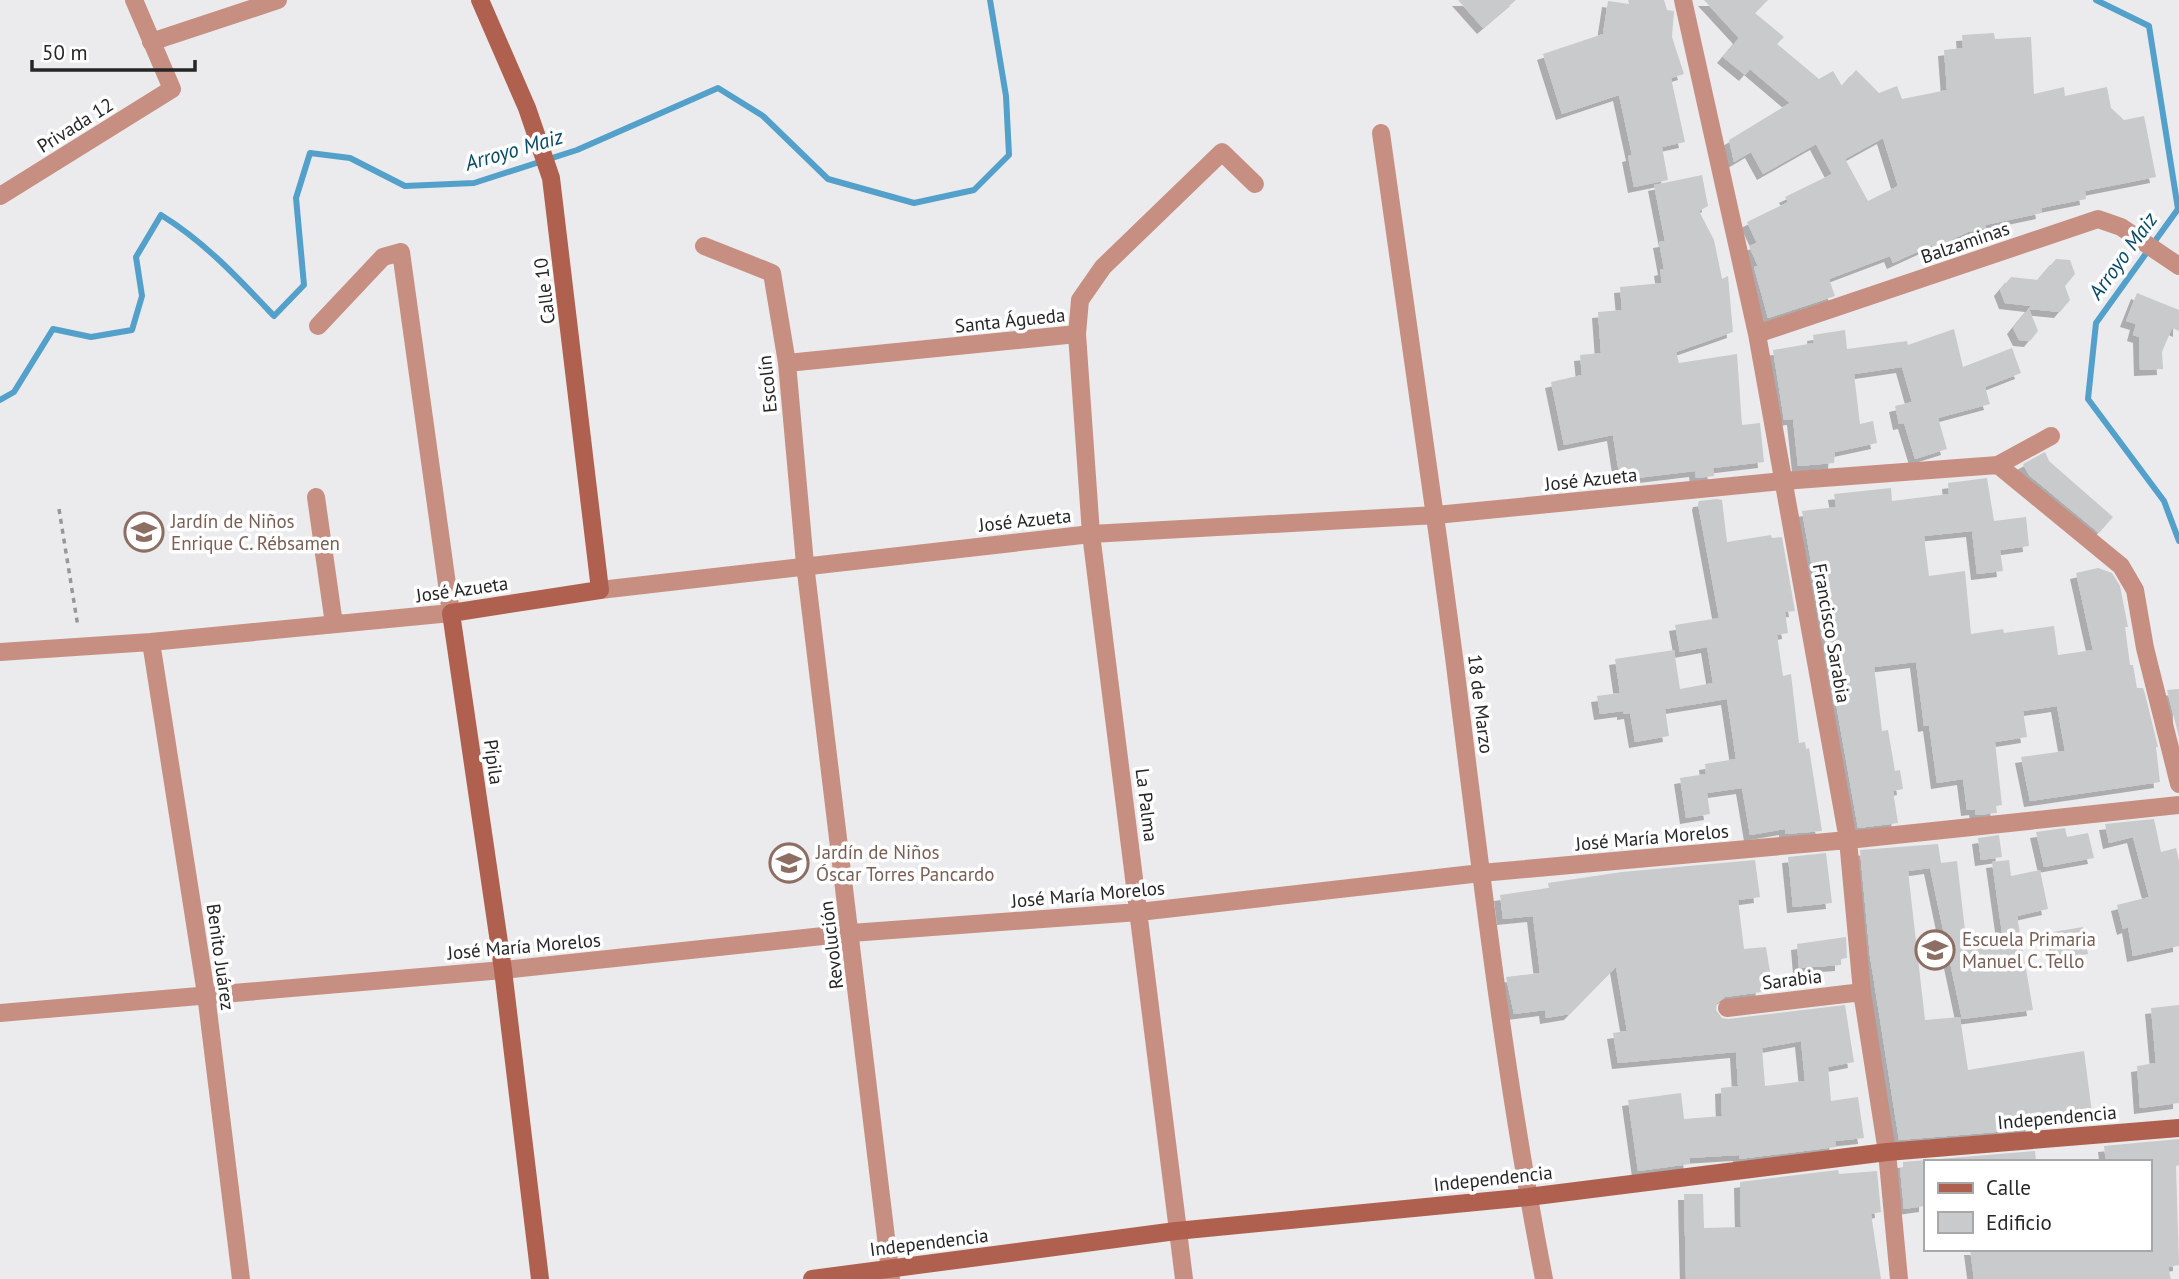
<svg xmlns="http://www.w3.org/2000/svg" width="2179" height="1279" font-family="'PT Sans',sans-serif">
<style>
.lines{fill:none;stroke-linecap:round;stroke-linejoin:round}
.stream{stroke:#53a0cb;stroke-width:6}
.building{fill:#c9cacb;fill-rule:evenodd;filter:url(#shadow)}
.path{stroke:#979799;stroke-width:3.5;stroke-dasharray:5 5;stroke-linecap:butt}
.minor{stroke:#c78f82;stroke-width:18}
.secondary{stroke:#b0604f;stroke-width:18}
.labels{text-anchor:middle;stroke-width:7;stroke-linejoin:round;paint-order:stroke}
.street-label{font-size:19px;fill:#262626;stroke:#fff}
.education-label{font-size:19px;fill:#785e54;stroke:#fff;text-anchor:start}
.water-label{font-size:21px;font-style:italic;fill:#074966;stroke:#fff}
</style>
<defs>
<filter id="shadow"><feDropShadow dx="-6" dy="6" stdDeviation="0" flood-color="#0004"/></filter>
</defs>
<rect width="100%" height="100%" fill="#ebebed"/>
<g class="lines">
<path class="stream" d="M2096,0L2149,26L2178,209L2096,323L2088,399L2164,501L2179,541
M0,400L14,392L53,329L91,337L132,330L142,296L136,257L161,215C205,242 239,279 274,316L304,285L296,198L310,153L350,158L405,186L474,183L577,150L718,88L763,116L828,179L914,203L974,190L1009,155L1006,96L990,0"/>
</g>
<path class="building" d="M1458,0H1516L1483,28Z
M1628,0H1664L1667,10L1674,11L1672,37L1684,74L1671,78L1685,142L1662,147L1668,180L1634,187L1628,156L1632,155L1619,95L1562,114L1543,54L1603,34L1608,1L1629,4Z
M1704,0H1768L1755,13L1784,37L1777,44L1819,79L1833,71L1842,86L1856,70L1879,93L1897,86L1902,99L1947,90L1944,50L1963,48L1962,35L1994,33L1995,39L2031,37L2034,94L2064,87L2065,96L2107,87L2111,108L2124,120L2144,116L2156,177L2085,191L2086,199L2041,208L2042,213L1985,225L1986,228L1968,232L1933,248L1932,245L1893,263L1890,256L1829,279L1835,296L1768,318L1754,267L1758,266L1749,246L1757,243L1747,222L1788,202L1785,197L1832,174L1816,144L1763,174L1751,152L1734,162L1729,140L1790,103L1750,69L1745,75L1723,57L1739,38ZM1883,138L1898,186L1868,201L1845,159Z
M1702,175L1708,206L1699,211L1714,240L1722,279L1728,276L1733,332L1676,352L1679,363L1737,354L1742,425L1760,423L1764,462L1713,468L1714,476L1696,478L1695,471L1620,480L1613,435L1564,445L1551,382L1582,375L1580,355L1601,353L1598,312L1622,310L1620,287L1662,283L1660,270L1664,269L1659,242L1665,241L1654,185Z
M2056,259L2070,260L2075,274L2065,286L2070,300L2060,312L2029,309L2038,331L2030,341L2019,340L2013,328L2031,306L2005,303L2000,290L2011,277L2038,280Z
M2137,293L2179,310V331L2172,328L2162,352L2163,369L2140,370L2139,337L2133,335L2136,324L2126,321Z
M1954,329L1963,367L2012,348L2021,373L1985,387L1990,404L1938,418L1947,449L1915,459L1904,423L1899,424L1895,406L1912,402L1902,367L1854,374L1860,424L1873,421L1877,443L1835,452L1834,463L1798,466L1793,419L1784,420L1773,350L1814,343L1813,335L1845,330L1847,349L1907,341L1908,345Z
M2045,452L2049,461L2113,517L2099,533L2029,475L2023,464Z
M1987,478L1994,521L2026,517L2029,546L2000,550L2003,571L1977,574L1972,531L1924,536L1929,576L1965,571L1971,634L2003,629L2004,633L2054,626L2058,655L2093,650L2076,573L2098,568L2112,573L2120,586L2128,627H2125L2130,665H2133L2137,688H2143L2145,694L2158,747H2156L2160,782L2030,801L2021,757L2065,751L2057,706L2023,711L2027,737L1995,742L2002,805L1996,806L1997,813L1976,815L1975,809L1967,810L1963,779L1937,783L1929,725L1924,726L1916,662L1874,667L1882,731L1888,730L1895,771L1900,770L1903,789L1893,791L1898,823L1858,828L1802,511L1836,507L1834,494L1891,488L1892,501L1949,494L1948,483Z
M1717,499L1722,500L1727,542L1771,535L1772,538L1782,537L1795,611L1785,612L1788,633L1777,635L1783,676L1791,674L1799,743L1805,742L1806,749L1809,748L1822,831L1785,834V829L1750,835L1742,788L1707,793L1710,814L1686,818L1680,778L1706,774L1705,764L1736,759L1727,699L1665,709L1669,736L1635,742L1630,713L1623,714V711L1600,714L1597,696L1620,693L1615,659L1674,650L1680,689L1713,683L1707,647L1680,652L1675,625L1719,618L1698,504L1699,501Z
M2179,689V737L2167,690Z
M2154,819L2161,852L2176,848L2179,861V946L2133,956L2128,927L2123,929L2117,905L2149,897L2133,837L2109,843L2105,824Z
M2065,828L2067,837L2088,833L2094,858L2044,867L2036,832Z
M1999,835L2002,857L1981,860L1978,838Z
M1938,844L1941,863L1957,861L1966,939L2002,933L1992,862L2009,860L2011,876L2040,870L2048,909L2017,916L2033,1010L1962,1019L1930,868L1908,871L1925,1020L1960,1017L1968,1070L2084,1051L2092,1113L2031,1120L2032,1129L1899,1140L1870,956L1860,850Z
M1826,853L1832,903L1793,907L1788,857Z
M1755,860L1760,897L1738,900L1744,949L1766,947L1770,972L1760,973L1762,992L1725,997L1717,1003L1716,1010L1722,1018L1728,1019L1845,1005L1854,1062L1828,1067L1831,1101L1858,1097L1864,1138L1835,1141L1836,1147L1739,1159V1155L1689,1158L1690,1164L1638,1171L1628,1100L1681,1093L1684,1119L1722,1116L1721,1088L1738,1086L1736,1052L1618,1063L1613,1033L1627,1031L1616,967L1570,1014L1546,1018L1545,1010L1514,1014L1506,977L1540,973L1533,916L1503,919L1500,895L1549,888L1548,883L1622,872ZM1801,1041L1805,1081L1765,1086L1762,1048Z
M2083,927L2088,954L2057,959L2053,932Z
M1846,937L1847,958L1841,959V965L1799,968L1797,944Z
M2179,1005V1103L2140,1108L2137,1066L2156,1063L2151,1008Z
M2179,1139V1165L2176,1166L2179,1265L2168,1267L2171,1279H1974L1970,1249H2149V1220L2152,1219L2149,1162H2106L2104,1146Z
M2035,1151L2036,1162H1925V1206L1904,1209L1900,1168L1903,1167V1162Z
M1838,1170L1839,1174L1877,1171L1881,1212L1871,1214L1881,1279H1686L1684,1194H1703L1704,1228L1741,1227L1740,1182Z"/>
<g class="lines">
<path class="path" d="M59,509L78,627"/>
<path class="minor" d="M1683,0L1757,334L1848,840L1862,992L1887,1152L1899,1279
M151,42L278,0
M1381,133C1406,307 1431,482 1454,657C1480,865 1504,1074 1544,1279
M0,196L172,89L134,0
M704,246L772,273L787,363L805,564L891,1279
M1757,334L2098,219L2121,227L2179,266
M787,363L1077,334
M1998,465L2121,566L2135,590L2145,648L2179,784
M316,497L334,624
M600,590L1091,534L1436,515L1783,481L1998,465L2051,436
M151,642L206,994L241,1279
M0,652L151,642L451,613L401,252L383,257L318,326
M1727,1008L1862,992
M0,1013L503,970L851,933L1139,912L1481,873L1848,840L2179,805
M1184,1279L1091,534L1077,334L1080,300L1103,267L1222,152L1255,184"/>
<path class="secondary" d="M480,0L527,108L551,178L600,590L451,613L503,970L540,1279
M812,1279L1176,1231L1528,1197L1887,1152L2179,1128"/>
</g>
<defs>
<g id="school-ring" transform="scale(2.0125)"><circle r="9.5" fill="#fff" stroke="#8d6e63" stroke-width="1.5"/><path d="M0-5L7-2L0 1L-7-2ZM-4 1L0 2.5L4 1V4Q0 6-4 4Z" fill="#8d6e63"/></g>
</defs>
<g fill-rule="evenodd">
<use href="#school-ring" x="144" y="532"/>
<use href="#school-ring" x="789" y="863"/>
<use href="#school-ring" x="1935" y="950"/>
</g>
<g class="labels">
<g class="street-label">
<text transform="translate(75 125) rotate(-32)" y="7">Privada 12</text>
<text transform="translate(1965 242) rotate(-19)" y="7">Balzaminas</text>
<text transform="translate(544 291) rotate(-97)" y="7">Calle 10</text>
<text transform="translate(1010 320) rotate(-6)" y="7">Santa Águeda</text>
<text transform="translate(767 384) rotate(-96)" y="7">Escolín</text>
<text transform="translate(1591 479) rotate(-6)" y="7">José Azueta</text>
<text transform="translate(1025 520) rotate(-6)" y="7">José Azueta</text>
<text transform="translate(462 589) rotate(-8)" y="7">José Azueta</text>
<text transform="translate(1832 633) rotate(80)" y="7">Francisco Sarabia</text>
<text transform="translate(1481 704) rotate(83)" y="7">18 de Marzo</text>
<text transform="translate(494 762) rotate(82)" y="7">Pípila</text>
<text transform="translate(1147 805) rotate(83)" y="7">La Palma</text>
<text transform="translate(1652 837) rotate(-5)" y="7">José María Morelos</text>
<text transform="translate(1088 894) rotate(-5)" y="7">José María Morelos</text>
<text transform="translate(831 945) rotate(-97)" y="7">Revolución</text>
<text transform="translate(524 946) rotate(-5)" y="7">José María Morelos</text>
<text transform="translate(221 957) rotate(82)" y="7">Benito Juárez</text>
<text transform="translate(1792 979) rotate(-7)" y="7">Sarabia</text>
<text transform="translate(2057 1117) rotate(-5)" y="7">Independencia</text>
<text transform="translate(1493 1178) rotate(-6)" y="7">Independencia</text>
<text transform="translate(929 1242) rotate(-7)" y="7">Independencia</text>
</g>
<g class="education-label">
<text x="171" y="528">Jardín de Niños<tspan x="171" dy="22">Enrique C. Rébsamen</tspan></text>
<text x="816" y="859">Jardín de Niños<tspan x="816" dy="22">Óscar Torres Pancardo</tspan></text>
<text x="1962" y="946">Escuela Primaria<tspan x="1962" dy="22">Manuel C. Tello</tspan></text>
</g>
<g class="water-label">
<text transform="translate(514 150) rotate(-16)" y="7">Arroyo Maiz</text>
<text transform="translate(2123 256) rotate(-54)" y="7">Arroyo Maiz</text>
</g>
</g>
<rect x="1924" y="1160" width="228" height="91" fill="#ffffff" stroke="#a8a8a8" stroke-width="2"/>
<rect x="1938" y="1183" width="35" height="10" fill="#b0604f" stroke="#a8a8a8" stroke-width="2"/>
<text x="1986" y="1195" font-size="21" fill="#262626">Calle</text>
<rect x="1938" y="1212" width="35" height="21" fill="#c9cacb" stroke="#a8a8a8" stroke-width="2"/>
<text x="1986" y="1230" font-size="21" fill="#262626">Edificio</text>
<path d="M32 60v10h163v-10" fill="none" stroke="#262626" stroke-width="3.5"/>
<text x="42" y="60" font-size="21" fill="#262626" stroke="#ffffff" stroke-width="5" paint-order="stroke">50 m</text>
</svg>
